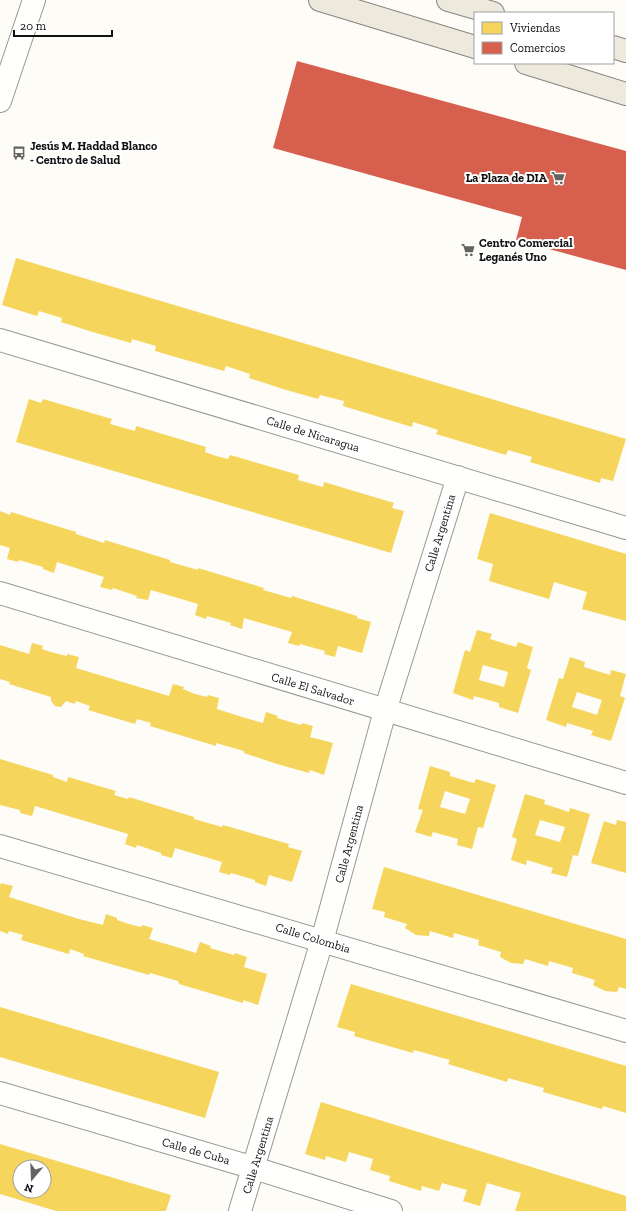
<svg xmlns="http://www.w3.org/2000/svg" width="626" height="1211" font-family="'Zilla Slab',serif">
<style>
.homes{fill:#f6d55c;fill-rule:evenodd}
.shops{fill:#d6604d}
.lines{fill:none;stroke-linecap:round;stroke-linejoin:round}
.street-casing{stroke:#979795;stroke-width:24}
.primary-casing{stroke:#858482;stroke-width:24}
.street{stroke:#fffffe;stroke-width:22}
.primary{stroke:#ede9dc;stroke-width:22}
.labels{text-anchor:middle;stroke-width:4;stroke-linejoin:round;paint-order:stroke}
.poi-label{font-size:12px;font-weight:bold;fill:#111;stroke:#fff;text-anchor:start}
.street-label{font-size:12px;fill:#111;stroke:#fff}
</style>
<rect width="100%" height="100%" fill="#fdfcf7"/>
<path class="homes" d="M16,258L626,439L613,481L601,478L600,483L530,462L532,457L508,450L506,455L436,434L438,430L426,426L413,422L412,427L343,406L344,401L320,395L318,399L283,389L249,378L250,374L226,366L224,371L155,351L156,346L132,339L131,343L96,333L61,322L62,318L39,311L37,316L2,305Z
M29,399L41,403L43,399L112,419L110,424L135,431L136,426L206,447L205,452L216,456L228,459L230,455L299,475L298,480L323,487L324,482L394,503L392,508L404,511L391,553L16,442Z
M0,511L10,515L11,512L76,532V534L104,543L105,540L170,560V562L198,570V568L264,588L263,590L291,598L292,596L357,616V618L371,622L362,653L338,646L335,657L324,654L325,651L300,644L299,646L288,643L292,632L244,618L242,629L230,625L231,623L207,616L206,619L195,615L198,604L151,590L148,600L136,598L137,596L113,588L112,590L100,587L104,577L57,562L54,573L43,569V567L19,560L18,562L7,559L10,548L0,545Z
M490,513L626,554V621L582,609L587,592L554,582L549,599L489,581L493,564L477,559Z
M477,630L492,634L490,639L516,647L518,642L533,647L527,668L531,670L518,713L499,707V703L474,696L473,700L453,693L465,650L470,652ZM483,665L508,672L504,687L479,680Z
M32,643L43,646L42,649L54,653L67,656V654L79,657L76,668L169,696L173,684L184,687L183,689L195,694L207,697L208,695L219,698L217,709L239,716L263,723L266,712L278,716L277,718L301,725L302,723L313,726L310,737L333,743L324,775L310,770L309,773L277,764L244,753V751L216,743V746L150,726L151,723L137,719L135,724L88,710L90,706L76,701L75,704L66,701L61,707L55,706L51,701V697L9,684L10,682L0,679V645L29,654Z
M570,657L585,662L584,667L610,675L611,670L626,674L620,696L625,698L611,741L591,735L593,731L567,723L566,727L546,720L559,678L563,679ZM577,692L602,700L597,715L572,707Z
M0,759L53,775V777L67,782L68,777L116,791L114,795L128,799L129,797L194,817V819L222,827L223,825L289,844L288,847L302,851L292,882L269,875L266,886L255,882V880L231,873L230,875L219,872L222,862L175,848L172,858L161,855V853L137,845L136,848L125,844L128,834L35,806L32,816L20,813V810L0,805Z
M430,766L450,772V776L474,783L476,779L496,785L483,828L478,827L472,849L457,845L458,839L433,832L431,837L415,832L423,810L418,809ZM445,791L470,799L465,814L440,807Z
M525,794L545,800L544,804L557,808L569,812L570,808L590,814L578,856L573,855L567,877L551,873L553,868L527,860L526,865L511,860L517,839L512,837ZM540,820L565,827L560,842L535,835Z
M617,820L626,822V873L591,863L604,821L616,825Z
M384,867L626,939V989L619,987L617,992L605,991L593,985L595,980L572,973L573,968L549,961L548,966L525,959L523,964L511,963L500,957L501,952L478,945L479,940L454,933L453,938L430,931L429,936L416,935L405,928L407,924L384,917L385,912L372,909Z
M1,883L13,886L9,897L79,919L103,925L106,914L117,918V920L129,924L141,927L142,925L153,928L149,939L173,946L196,953L200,942L211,946L210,948L234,955L235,953L247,957L244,967L267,974L258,1005L243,1000V1003L179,984L178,981L150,973L149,975L83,956L84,954L70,949L69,954L21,940L23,935L9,931L8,934L0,931V886Z
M351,984L626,1066V1113L603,1106L602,1109L543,1092L544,1088L508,1078L507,1082L448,1064L450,1060L414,1050L413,1053L354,1036L355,1032L337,1027Z
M0,1007L219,1072L205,1118L0,1057Z
M321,1102L626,1196V1211H515L521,1193L487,1183L480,1206L463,1201L467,1190L442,1183L439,1191L422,1186L421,1191L389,1181L390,1176L370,1170L373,1159L349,1152L346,1162L326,1156L325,1160L305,1154Z
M0,1144L171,1195L166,1211H56L0,1194ZM20,1167H44V1191H20Z"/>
<path class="shops" d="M297,61L626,151V270L516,240L522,217L273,148Z"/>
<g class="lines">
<g class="street-casing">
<path id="street" d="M0,101L34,0
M0,340L626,528
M0,593L626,783
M0,846L626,1031
M0,1093L254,1168L391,1211
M240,1211L322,941L385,711L458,477"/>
</g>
<g class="primary-casing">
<path id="primary" d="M320,0L475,47
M448,0L493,13
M613,47L626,51
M526,63L626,94"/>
</g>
<use href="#street" class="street"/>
<use href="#primary" class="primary"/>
</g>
<defs>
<g id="bus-bare" transform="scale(1.08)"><path d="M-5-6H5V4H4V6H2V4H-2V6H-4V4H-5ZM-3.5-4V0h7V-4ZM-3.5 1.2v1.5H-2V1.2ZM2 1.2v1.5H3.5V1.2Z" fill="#646362" stroke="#fff" stroke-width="2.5" paint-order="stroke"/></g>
<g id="supermarket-bare" transform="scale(1.08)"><path d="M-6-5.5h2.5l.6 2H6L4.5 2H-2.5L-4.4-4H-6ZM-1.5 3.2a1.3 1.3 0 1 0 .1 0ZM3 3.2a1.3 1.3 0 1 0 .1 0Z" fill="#646362" stroke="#fff" stroke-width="2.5" paint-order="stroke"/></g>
</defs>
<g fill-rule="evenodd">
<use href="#bus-bare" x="19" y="153"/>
<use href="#supermarket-bare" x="558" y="178"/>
<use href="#supermarket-bare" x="468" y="250"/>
</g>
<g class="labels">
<g class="poi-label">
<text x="30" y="150">Jesús M. Haddad Blanco<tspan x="30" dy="14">- Centro de Salud</tspan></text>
<text x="547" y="182" text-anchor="end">La Plaza de DIA</text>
<text x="479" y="247">Centro Comercial<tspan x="479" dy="14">Leganés Uno</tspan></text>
</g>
<g class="street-label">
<text transform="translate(313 434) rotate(17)" y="4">Calle de Nicaragua</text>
<text transform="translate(440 533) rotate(-73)" y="4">Calle Argentina</text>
<text transform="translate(313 689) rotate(17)" y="4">Calle El Salvador</text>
<text transform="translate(349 844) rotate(-75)" y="4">Calle Argentina</text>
<text transform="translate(313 938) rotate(17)" y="4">Calle Colombia</text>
<text transform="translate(196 1151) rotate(16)" y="4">Calle de Cuba</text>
<text transform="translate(258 1155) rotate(-73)" y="4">Calle Argentina</text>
</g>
</g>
<rect x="474" y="12" width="140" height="52" fill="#ffffff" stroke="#a0a0a0"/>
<rect x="482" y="22" width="20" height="12" fill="#f6d55c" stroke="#a0a0a0"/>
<text x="510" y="32" font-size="12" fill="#111111">Viviendas</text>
<rect x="482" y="42" width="20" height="12" fill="#d6604d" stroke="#a0a0a0"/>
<text x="510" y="52" font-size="12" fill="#111111">Comercios</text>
<g transform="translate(32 1179) rotate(199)"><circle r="19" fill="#ffffff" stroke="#a0a0a0"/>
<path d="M0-3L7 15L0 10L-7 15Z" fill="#646362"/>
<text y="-6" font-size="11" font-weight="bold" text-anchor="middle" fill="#111111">N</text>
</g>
<path d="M14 30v6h98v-6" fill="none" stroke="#111111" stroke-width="2"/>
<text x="20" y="30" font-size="12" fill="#111111" stroke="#ffffff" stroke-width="3" paint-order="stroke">20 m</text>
</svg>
